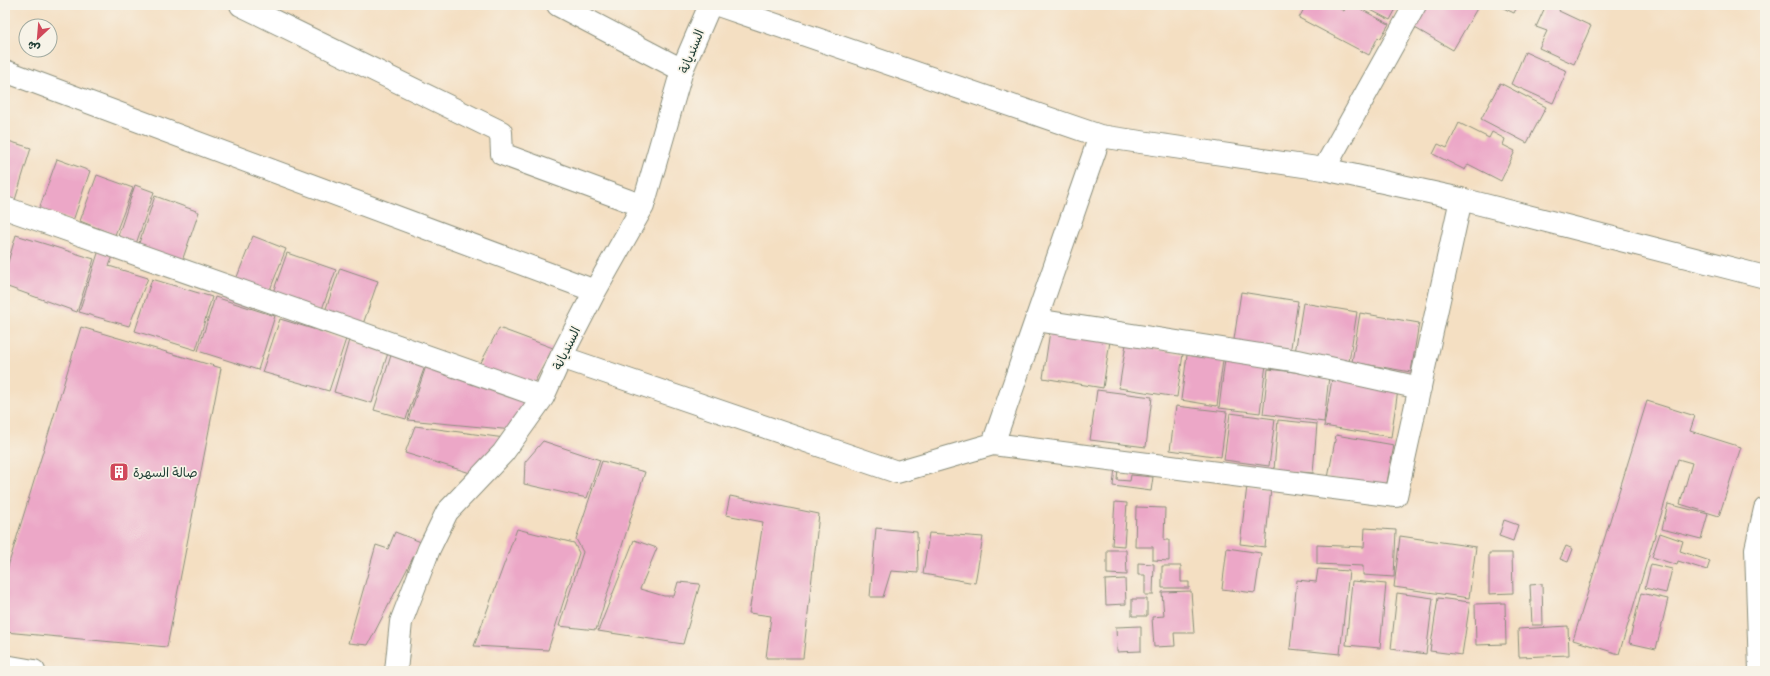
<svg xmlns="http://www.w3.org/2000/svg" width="1770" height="676" font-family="'Gochi Hand','Playpen Sans Arabic',sans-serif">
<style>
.building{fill:#eca7c7}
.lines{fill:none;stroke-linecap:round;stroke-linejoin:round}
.minor-casing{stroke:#8a8e7b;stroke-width:24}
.primary-casing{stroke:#8a8e7b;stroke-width:24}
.minor{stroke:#fff;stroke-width:22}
.primary{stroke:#fff;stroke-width:22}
.labels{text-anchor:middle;stroke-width:3.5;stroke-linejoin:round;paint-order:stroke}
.street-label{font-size:13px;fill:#1f3d34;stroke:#f7f3e8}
.poi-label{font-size:13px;fill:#1f3d34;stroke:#f7f3e8;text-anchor:start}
</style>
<rect width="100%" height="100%" fill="#f7f3e8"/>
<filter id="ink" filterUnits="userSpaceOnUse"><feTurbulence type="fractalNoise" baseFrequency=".025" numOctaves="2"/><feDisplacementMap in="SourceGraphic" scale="8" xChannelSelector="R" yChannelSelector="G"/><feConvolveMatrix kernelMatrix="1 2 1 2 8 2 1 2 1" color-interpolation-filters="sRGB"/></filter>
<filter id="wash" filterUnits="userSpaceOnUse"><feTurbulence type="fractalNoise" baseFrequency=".012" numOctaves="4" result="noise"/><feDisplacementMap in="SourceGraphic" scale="16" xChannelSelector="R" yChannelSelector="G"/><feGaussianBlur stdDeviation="0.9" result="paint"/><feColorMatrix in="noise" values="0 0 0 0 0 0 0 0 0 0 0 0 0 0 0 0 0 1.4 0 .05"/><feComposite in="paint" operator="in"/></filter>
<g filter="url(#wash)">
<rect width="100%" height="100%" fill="#f4dfc2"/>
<g id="blocks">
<path class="building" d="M1306,5H1333L1344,11L1347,5H1353L1389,24L1380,39L1378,37L1369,55L1299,18Z
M1361,5H1398L1390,20Z
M1419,5H1479L1453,50L1408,24Z
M1497,5H1518L1514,13Z
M1546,5H1553L1560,8L1559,11L1591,26L1574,64L1539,48L1547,31L1536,27Z
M1525,52L1567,71L1553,103L1511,84Z
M1500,83L1546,107L1527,143L1481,119Z
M1459,123L1489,138L1492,132L1505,139L1503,145L1515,151L1501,181L1468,164L1465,170L1433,154L1438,144L1447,148Z
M5,140L31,148L15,200L5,196Z
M57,159L90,171L73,221L39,209Z
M97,175L133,188L115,235L80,221Z
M135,185L154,192L136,244L118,236Z
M155,196L199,212L182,261L138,246Z
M16,235L94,259L77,312L5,286V272Z
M253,236L286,249L268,295L235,282Z
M99,250L113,256L109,266L148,278L129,326L79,312Z
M287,253L336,270L321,312L272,295Z
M340,268L378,281L362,327L324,314Z
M152,279L212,297L196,350L135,331Z
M1241,292L1298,301L1290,354L1233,346Z
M215,297L275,316L258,370L198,351Z
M1303,303L1357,312L1349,362L1295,353Z
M1360,313L1419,323L1411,372L1352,362Z
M280,319L346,339L329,391L262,372Z
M81,327L221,368L167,647L5,632V576Z
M499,328L553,348L529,392L476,372Z
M1050,331L1110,341L1103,388L1043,378Z
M349,340L388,353L372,403L334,392Z
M1126,344L1183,354L1177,397L1119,388Z
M392,352L425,366L406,419L374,410Z
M1187,355L1223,360L1217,406L1181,400Z
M1225,359L1266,364L1260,413L1219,408Z
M426,366L531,401L513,430L408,420Z
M1268,369L1329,376L1324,422L1263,414Z
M1332,379L1398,390L1391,437L1324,426Z
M1097,390L1152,397L1146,447L1090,440Z
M1647,401L1695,416L1690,431L1741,447L1719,516L1680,504L1692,463L1678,459L1619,654L1573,640Z
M1176,406L1227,412L1221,457L1170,450Z
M1230,413L1275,419L1269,466L1224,460Z
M1278,420L1317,424L1313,473L1274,470Z
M415,426L512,439L477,475L405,453Z
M1336,435L1394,445L1386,488L1328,478Z
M543,441L600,460L587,498L524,484L525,462Z
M602,461L645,472L596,630L559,626L583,552L576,539Z
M1115,467H1118L1117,480L1130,481L1131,475L1153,477L1151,491L1113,486Z
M1247,486L1271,489L1265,547L1240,544Z
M730,496L819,514L803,658H766L771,616L749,613L763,522L726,515Z
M1115,502L1127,503L1124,546L1112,545Z
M1668,504L1708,514L1701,539L1662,529Z
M1136,507L1165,508L1164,540H1169V561L1153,560V547H1135Z
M1504,520L1518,525L1513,541L1499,536Z
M876,528L917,532L918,573L891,571L883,597H870Z
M1365,528L1396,530L1394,577L1363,575V566L1317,564V545L1364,547Z
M517,529L574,543L579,553L548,650L474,646Z
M395,532L421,542L368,645L348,643L376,545L388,549Z
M929,533L983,537L975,583L923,574Z
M1660,533L1683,541L1680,551L1710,561L1707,570L1678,561L1677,565L1652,557Z
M1400,536L1476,547L1469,598L1394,587Z
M634,540L657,548L640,589L664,596H674L678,582L700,584L683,644L598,631Z
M1566,546L1573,549L1568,562L1560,559Z
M1227,548L1261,553L1255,593L1222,589Z
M1107,550H1126L1127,575L1107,574Z
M1489,553H1512L1513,593L1489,594Z
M1138,563L1154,564L1153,595H1145V575H1138Z
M1651,564L1672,569L1666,593L1645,588Z
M1162,566H1181V582H1189V588H1162Z
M1318,569L1349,571L1340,654L1290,649L1297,580L1316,582Z
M1125,579L1126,604L1106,605L1105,580Z
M1352,581L1386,584L1380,648L1346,645Z
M1542,584L1543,625H1532L1530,585Z
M1191,591L1194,633H1174L1175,646L1154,647L1152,617L1164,616L1162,592Z
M1397,593L1433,598L1426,654L1391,649Z
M1641,593L1668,599L1656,649L1629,643Z
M1438,598L1470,602L1462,655L1430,651Z
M1132,599H1147V616H1132Z
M1505,603L1506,644L1476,645L1475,604Z
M1141,626V651L1117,652L1116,627Z
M1568,626L1569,655L1519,657L1518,629Z"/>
</g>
</g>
<g filter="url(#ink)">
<use href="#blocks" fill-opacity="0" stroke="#8a8e7b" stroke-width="1"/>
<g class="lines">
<g class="minor-casing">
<path id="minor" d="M241,5L501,132L502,154L643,206
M558,5L682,70
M718,5L1100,136L1324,169L1461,199L1765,277
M5,71L595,291
M1324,169L1415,5
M5,208L543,397
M1036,320L1298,361L1420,388
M561,357L897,472L993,444L1100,136
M993,444L1396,496L1461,199
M396,671L401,622L429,549L447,512L503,453L543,397L561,357L595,291L643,206L682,70L710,5
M1760,671L1756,549L1765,509"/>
</g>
<g class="primary-casing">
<path id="primary" d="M5,666L34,671"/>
</g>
<use href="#minor" class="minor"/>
<use href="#primary" class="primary"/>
</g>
</g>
<defs>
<g id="building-square" transform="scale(1)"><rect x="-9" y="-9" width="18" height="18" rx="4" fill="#d1495b" stroke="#f7f3e8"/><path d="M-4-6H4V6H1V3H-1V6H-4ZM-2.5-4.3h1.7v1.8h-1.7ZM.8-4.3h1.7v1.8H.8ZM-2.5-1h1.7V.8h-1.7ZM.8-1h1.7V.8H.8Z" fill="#fff"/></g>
</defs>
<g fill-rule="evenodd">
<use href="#building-square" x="119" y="472"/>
</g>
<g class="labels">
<g class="street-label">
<text transform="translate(691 51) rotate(-68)" y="5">السنديانة</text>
<text transform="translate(566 348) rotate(-64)" y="5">السنديانة</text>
</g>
<g class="poi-label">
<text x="133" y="477">صالة السهرة</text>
</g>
</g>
<rect width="1770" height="676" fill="none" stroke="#f7f3e8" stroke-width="20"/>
<g transform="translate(38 38) rotate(206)"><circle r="19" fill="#f7f3e8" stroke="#a1aaa0"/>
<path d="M0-3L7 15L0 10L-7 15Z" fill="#d1495b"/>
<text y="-6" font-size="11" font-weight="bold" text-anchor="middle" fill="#1f3d34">ش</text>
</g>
</svg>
